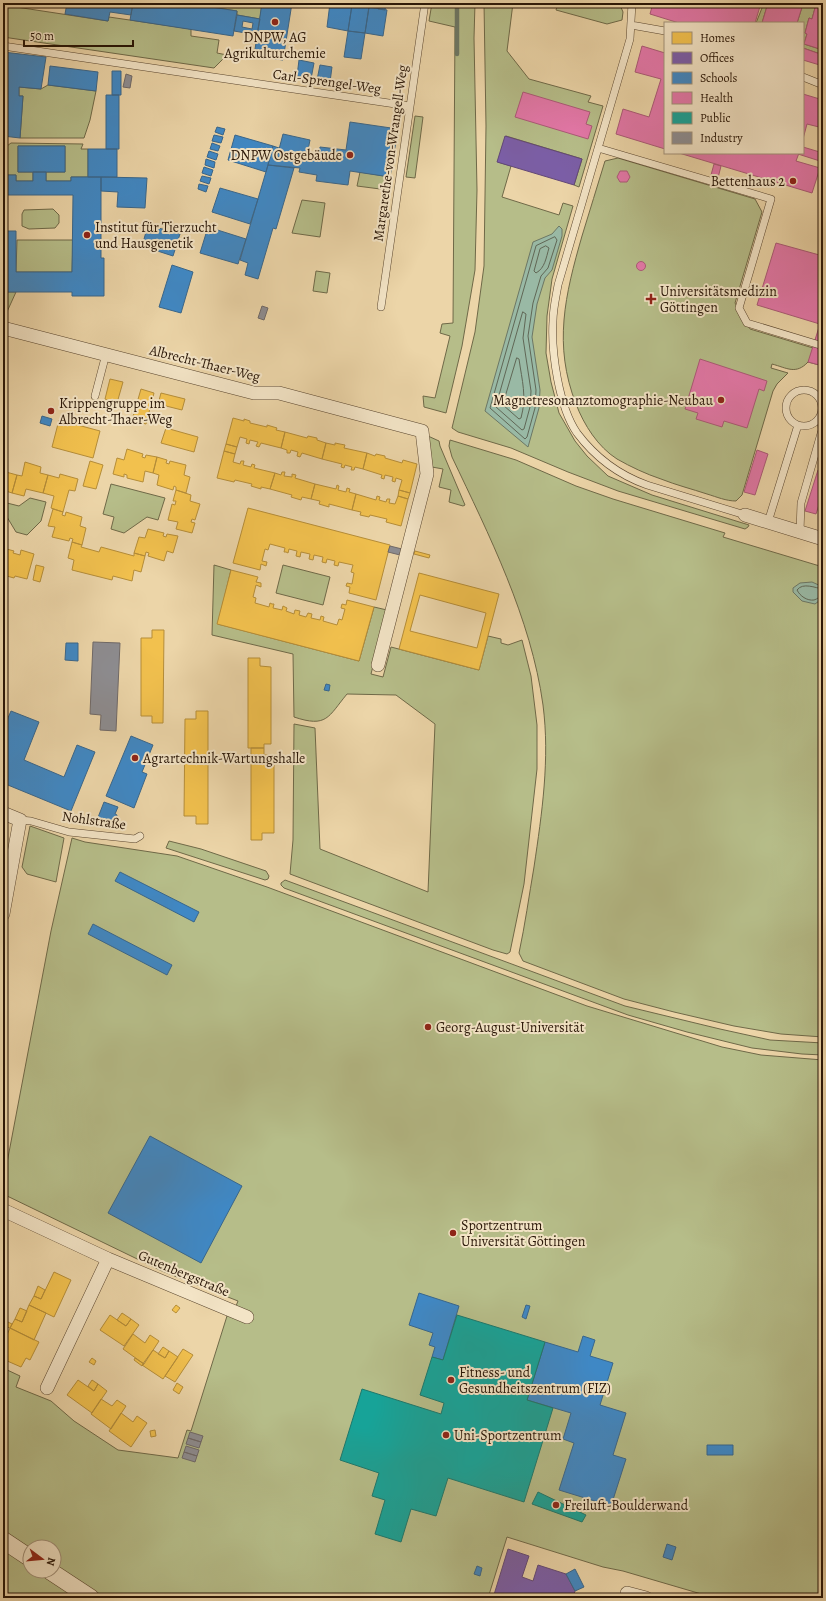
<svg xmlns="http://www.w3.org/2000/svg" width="826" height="1601" font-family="Alegreya,serif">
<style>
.green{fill:#b6bd89;stroke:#6f6948;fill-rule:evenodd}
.water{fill:#99b9a5;stroke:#6c7765}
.homes{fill:#f2c14e;stroke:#b58d38;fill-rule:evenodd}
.offices{fill:#7b5ea7;stroke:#624877}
.schools{fill:#3f88c5;stroke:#38668c;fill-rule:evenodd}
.health{fill:#e377a8;stroke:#ab5a77}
.public{fill:#17a398;stroke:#1c786c}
.industry{fill:#8d8d92;stroke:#6f6968}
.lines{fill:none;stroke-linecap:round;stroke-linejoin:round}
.shore{stroke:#606756;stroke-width:1}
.stream{stroke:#6c7765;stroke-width:4.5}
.service-casing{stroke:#59452e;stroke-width:8}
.minor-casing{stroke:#59452e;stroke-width:14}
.tertiary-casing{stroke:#59452e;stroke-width:18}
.service{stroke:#f3e4c6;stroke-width:7}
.minor{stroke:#f3e4c6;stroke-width:13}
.tertiary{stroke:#f3e4c6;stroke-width:17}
.poi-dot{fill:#8f2418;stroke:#f3e4c6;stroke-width:1.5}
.labels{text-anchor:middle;stroke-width:4;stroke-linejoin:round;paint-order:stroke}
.poi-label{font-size:14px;fill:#281506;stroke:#f3e4c6;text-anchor:start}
.street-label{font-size:14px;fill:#281506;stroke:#f3e4c6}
</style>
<rect width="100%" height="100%" fill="#ecd5a8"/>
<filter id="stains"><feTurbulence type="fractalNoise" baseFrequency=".005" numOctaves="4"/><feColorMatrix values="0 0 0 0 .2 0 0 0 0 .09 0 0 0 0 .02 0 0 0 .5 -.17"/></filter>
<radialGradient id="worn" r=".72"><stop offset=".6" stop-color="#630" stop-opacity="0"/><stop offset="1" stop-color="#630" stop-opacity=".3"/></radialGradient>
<path class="green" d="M186,3H262L260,19L237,15V11Z
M432,3H475L474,38L477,190L475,270L462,346L446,413L424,407L423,396L435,398L450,336L440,333L442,324L453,323L455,27L429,21Z
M484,3H513L507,51L529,79L591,96L588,102L603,106L579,187L574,185L582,159L579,158L506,136L498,162L511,166L502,197L559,215L563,203L573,206L552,279L547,316L546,353L551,382L559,413L575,441L587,456L608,476L652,495L749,525L748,527L745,529L618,491L568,472L511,448L458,432L452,428L475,332L484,266L486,126Z
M558,3H620V5L623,12L622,20L607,24L556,10Z
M764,3H768L762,23H756Z
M803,4L815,8L812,19L809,18L805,33L807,34L804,44L823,50V55L803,48V23H797Z
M3,5L108,21L109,17L191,29V36L219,40L217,53L227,55L214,68L3,37Z
M48,85L96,91L90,120L84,138H20L23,96H19V87L41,89Z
M415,116L423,117L415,178L406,177Z
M11,143L83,144L81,149H88V177H71V181H46V172H65V146H18V172H33V181H16V175H3V149Z
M618,158L755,199L762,212L735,303L750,329L823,351V366L808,362C796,375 787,368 772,364L771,368L788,373L777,384L773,391L742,495L736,501C726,501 717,497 707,494C692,489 676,485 661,479C646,474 631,467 617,459C598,447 584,425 576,404C553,345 565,295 582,236C590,211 597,186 605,161Z
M360,172L390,177L388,190L357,186Z
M302,200L325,203L320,237L292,233Z
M53,209L59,215V223L55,228L29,229L22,226V214L24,210Z
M17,240H73L72,272H16Z
M316,271L330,273L327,293L313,291Z
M3,292H16L6,314L3,313Z
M428,436L439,441L440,446L465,505L463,506L449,502L451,490L439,487L443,469L432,467Z
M450,440L516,460L576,486L613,499L725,533L723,537L823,567V1037L781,1034L734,1026L674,1012L624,999L523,961L519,953C525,925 529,896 534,867C542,813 550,759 543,705C531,618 489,535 452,457L449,446Z
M111,484L165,498L158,520L147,517L124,533L111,529L114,517L103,514Z
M30,498L46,502L41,521L27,535L16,532L7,517L3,516V502L19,506Z
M214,565L231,570L218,624L359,661L374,607L387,610L371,674L383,677L391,647L479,670L488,636L501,639V643L508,645L522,640L531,676L537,725V769L524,884L510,952L507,954L493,950L290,874L293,840L294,724L315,728L320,849L428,892L435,724L396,695L347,694C328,717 327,728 294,717L293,654L212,635Z
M283,565L330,577L323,605L276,593Z
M30,826L64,838L56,882L27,874L22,867Z
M72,838L85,842L177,856L267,887L587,1006L722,1047L761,1055L823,1060V1598H715L623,1571L603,1567L507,1537L488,1598H3V1368L20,1376L16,1387L51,1401L74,1421L118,1450L178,1458L187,1430L191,1431L227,1316L236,1306L238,1301L162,1271L3,1194V1184L51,931ZM30,1547H54V1571H30Z
M169,841L201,849L266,871L269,876L268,879L265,880L166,848Z
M285,880L625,1006L720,1029L770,1040L823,1043V1055L802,1054L752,1048L687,1032L628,1015L284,888L281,885V883Z"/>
<path class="water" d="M559,226L562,229V236L552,270L545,278L537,304L532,337L540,390L539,408L528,447L485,411L533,242L552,234Z
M812,582L823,587V598L815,604L802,601L793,592V588L800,583Z"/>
<path class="homes" d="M110,379L123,382L117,403L105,399Z
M141,389L154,393L146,424L132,420Z
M161,393L185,399L182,410L158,404Z
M233,418L244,421V419L250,421V423L267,427V425L277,428L276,430L285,432L281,448L261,443L259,447L256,446L258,442L250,440L249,444L246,443L247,439L240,437L237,447L226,444Z
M59,420L100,431L93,458L52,447Z
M166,428L198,437L194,452L161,443Z
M285,432L307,438L308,436L317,438V440L326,443L322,459L302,453L300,457L297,456L298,452L291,450L290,453H287V450L281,448Z
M326,443L335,445V443L345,445L344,448L367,453L363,469L355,467L354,470H351L352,467L345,465L344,468L341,467L342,464L322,459Z
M226,444L237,447L235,454L224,451Z
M127,449L143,454L142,457L145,458L146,455L157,457L153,473L145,471L143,482L127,478V475L124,474V477L113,474L117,458L124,460Z
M224,451L235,454L233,462L240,464L241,461H244L243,465L251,467L252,464L255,465L254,468L275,473L270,489L261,487V489L251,486L252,484L235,480L234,482L217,478Z
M367,453L375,456L376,454L385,456V458L402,463L403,460L417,464L410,493L399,490L402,480L396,478L395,482L392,481L393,477L385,475L384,479L381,478L382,475L363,469Z
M157,457L167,460L166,463L169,464L170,461L186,465L184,475L190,477L186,493L176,490V487L174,486L173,490L157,485L159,475L153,473Z
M90,461L103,465L96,489L83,486Z
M25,462L41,467L40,473L48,475L43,493L26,489L24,496L12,493L17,475L22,476Z
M3,466L7,467L6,472L17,475L12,493L3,490Z
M282,472H285L284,476L292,477V474L296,475L295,478L315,484L311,499L302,497L301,500L291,497L292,495L270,489L275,473L281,475Z
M60,474L78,479L75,491L69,490L63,512L51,508L54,496L43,493L48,475L59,478Z
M315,484L336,489L337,485L339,486L338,490L346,492L347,488L350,489L349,492L356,494L352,510L329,504V507L319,504L320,501L311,499Z
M176,490L191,495L190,501L200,504L195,520L192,519L191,522L195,523L192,533L176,529L178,522L168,520L172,504L175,505L176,501H173Z
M399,490L410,493L408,499L398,496Z
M356,494L376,500L377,496L380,497L379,500L386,502L387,499H390L389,503L395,504L398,496L408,499L401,526L386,522L387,519L370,515L369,517L360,515L361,512L352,510Z
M248,508L390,545L376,600L349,593L350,587L346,586L347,583L352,584L354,573L351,572L353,565L339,562L338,566L334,565L335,561L327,559L326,563L322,562L323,557L314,555L313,560L309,559L310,554L301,552L300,557L296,556L297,551L289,549L288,553L286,552H284L285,548L270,544L268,550L265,549L262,561L267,562L266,566L261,564L260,570L233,563Z
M53,509L63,512L62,515L65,516L66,512L82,517L80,526L86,528L82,545L72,542L73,539L70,538L69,541L52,537L55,527L48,526Z
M148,529L164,533L163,536L166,537L167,534L178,536L173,553L167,551L164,561L148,556L149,553L146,552L145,556L134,553L139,537L145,538Z
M72,542L82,545L81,547L99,552L101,547L134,556V553L145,556L141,572L134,570L132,581L113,576L112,580L72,570L74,560L68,558Z
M3,548L14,551L13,553L20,555L21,550L34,554L27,579L15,576L14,578L3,575Z
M415,551L430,555L429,558L414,554Z
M36,565L44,567L40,582L33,580Z
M231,570L258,577L256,582L261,583V587L256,585L253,597L256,598L255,603L269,607L270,603L272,604H274L273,608L282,610L283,606L287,608L286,611L294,614L295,610L300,611L299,615L306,617L308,613L312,614L311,618L320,620L321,616L324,617L323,621L337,625L339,619L342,620L345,609L341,608L342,604L346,605L347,600L374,607L359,661L217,624Z
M419,573L499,594L479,670L399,649ZM420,595L486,613L477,648L410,631Z
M152,630H164L163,723H152V716H141V638H152Z
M248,658H260V666L271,667V744H264V748H248Z
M196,711H208V824H196V816H184L185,719H196Z
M251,748H264V755H274V833H262V840H251Z
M54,1272L71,1280L54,1317L29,1305L34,1296L41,1299Z
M38,1286L45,1290L41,1299L34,1296Z
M29,1305L46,1313L34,1340L10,1328L15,1319L22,1322Z
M176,1305L180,1308L176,1313L172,1310Z
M20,1308L27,1311L22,1322L15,1319Z
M122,1313L131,1319L126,1326L117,1320Z
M110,1315L126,1326L131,1319L139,1325L124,1346L100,1330Z
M6,1321L12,1324L10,1328L4,1326Z
M10,1328L39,1342L30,1360L26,1358L21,1367L5,1360L3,1363V1344Z
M133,1334L145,1343L150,1335L159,1341L144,1364L123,1349Z
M163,1347L169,1351L165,1358L158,1354Z
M183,1349L193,1355L175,1382L165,1376Z
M153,1350L165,1358L169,1351L178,1357L163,1379L142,1365Z
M92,1358L96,1361L94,1365L89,1362Z
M135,1358L144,1364L142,1366L134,1360Z
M78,1380L94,1391L98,1384L107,1391L92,1413L67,1395Z
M92,1380L98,1384L94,1391L88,1386Z
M177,1383L183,1387L179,1394L173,1390Z
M101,1399L112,1406L117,1400L126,1406L111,1429L91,1414Z
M121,1413L133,1422L137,1416L147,1423L131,1447L109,1431Z
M155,1430L156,1436L151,1437L150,1431Z"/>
<path class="offices" d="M505,136L582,159L574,185L497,162Z
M508,1549L529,1556L522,1577L533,1581L538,1565L566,1574L575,1591L574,1594L576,1595L575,1598H531L522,1595L521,1598H493Z"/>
<path class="schools" d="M67,3H133L131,15L110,12L108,21L65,14Z
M133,3H186L237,11L233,36L130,20Z
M262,3H292L283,60L254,56Z
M330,3L352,5L348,31L327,27Z
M378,3H386L385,10L378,9Z
M352,5L369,7L365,33L348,31Z
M369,7L387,10L383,36L365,33Z
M237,15L260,19L257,35L234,31ZM243,21L253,23L252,29L242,27Z
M348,31L365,33L361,59L344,57Z
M3,52L46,57L41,89L19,87V96H23L20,138L3,136Z
M299,60L314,63L311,79L297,76Z
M320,65L332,67L330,82L317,80Z
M50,66L98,72L96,91L48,85Z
M112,71H121V95H112Z
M106,95H119V149H106Z
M350,122L398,129L390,177L350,171L348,185L316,181L317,175L299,172L300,168L268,165L273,146L279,148L277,157L306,160L307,152L319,153L320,147L346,150Z
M217,127L225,129L223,135L215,132Z
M283,134L310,140L306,160L277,157Z
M214,135L223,137L221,143L212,141Z
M235,135L273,146L266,172L228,160Z
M212,143L220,146L218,151L210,149Z
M18,146H65V172H18Z
M88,149H117V177H88Z
M209,151L218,154L216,160L207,157Z
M206,159L215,162L214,168L205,165Z
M268,165L294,168L276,229L273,228L258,279L245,275L248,263L240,260Z
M204,167L213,170L211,176L202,173Z
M33,172H46V181H71V177H101V258H104V296H72V292H3V231H16V272H72L73,195H3V175H16V181H33Z
M202,176L211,178L209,184L200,181Z
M101,177L147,178L145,208L117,207L118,192L101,191Z
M199,184L208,186L206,192L198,189Z
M220,188L258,199L250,224L212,212Z
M148,225L180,234L173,256L142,246Z
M208,227L246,239L238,264L200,253Z
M172,265L193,272L181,313L159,307Z
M42,416L52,419L50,426L40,423Z
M66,643H78V661L65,660Z
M326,684L330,685L329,691L324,690Z
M11,711L39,722L24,760L64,777L77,745L95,752L71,811L3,783V729Z
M131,736L153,745L142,772L147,774L134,808L106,796Z
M104,802L118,807L115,814L117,815L113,827L97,820Z
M120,872L199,912L194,922L115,881Z
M93,924L172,965L167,975L88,934Z
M150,1136L242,1186L201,1263L108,1213Z
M419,1293L459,1306L443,1360L432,1357L435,1347L429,1345L433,1333L409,1325Z
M526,1305L530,1306L526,1319L522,1317Z
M583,1336L595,1340L590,1356L613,1363L600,1405L626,1413L613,1455L626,1459L611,1506L559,1490L574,1443L563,1439L571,1413L527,1400L545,1342L578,1352Z
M707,1445H733V1455H707Z
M667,1544L676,1547L672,1560L663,1557Z
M477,1566L482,1568L480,1576L474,1574Z
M575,1569L584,1587L575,1591L566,1574Z"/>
<path class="health" d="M653,3H761L755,23H679L650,14Z
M768,3L823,4V50L804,44L807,34L805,33L809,18L812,19L815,8L803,4L797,23H762Z
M642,46L665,53V149L616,134L623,109L649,117L661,79L635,72Z
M803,48L823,55V66L803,60Z
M523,92L590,112L586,124L592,126L588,139L515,117Z
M803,94L823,100V128L807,124L803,139Z
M803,147L823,153V162L798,154L803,153Z
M679,153H799L796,161L820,168L812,193Z
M714,164L721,166L718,178L711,175Z
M620,171H627L630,177L627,182H620L617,177Z
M776,243L823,256V325L757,305Z
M636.5 266a4.5 4.5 0 1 1 9 0a4.5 4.5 0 1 1-9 0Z
M820,324L823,325V366L808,362Z
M700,359L767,381L764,391L759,389L747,428L724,421L722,427L696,419L698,413L685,409Z
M823,444V458L819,457Z
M757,450L768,454L755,495L744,492Z
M818,470L823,471V492L816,514L805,511Z"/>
<path class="public" d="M457,1315L545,1342L527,1400L553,1408L524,1502L448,1478L436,1516L411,1509L401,1542L375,1534L385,1500L372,1496L379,1473L340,1460L362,1389L441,1414L444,1403L420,1395L432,1357L443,1360Z
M538,1492L586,1515L582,1522L532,1504Z"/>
<path class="industry" d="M126,74L132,76L130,88L123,87Z
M262,306L268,308L264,320L258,318Z
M390,546L402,549L400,555L388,552Z
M93,642L120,643L116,731L100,730L101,715L90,714Z
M190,1432L203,1436L201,1442L188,1438Z
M188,1438L201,1442L199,1448L186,1444Z
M186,1446L199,1450L197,1456L184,1452Z
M184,1452L197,1456L195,1462L182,1458Z"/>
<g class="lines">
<path class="shore" d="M555,237L557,240L548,268L541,276L533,303L528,336L536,390L535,408L527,437L525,439L490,408L536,246Z
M546,246L549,248C546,258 545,268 536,273L534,271L540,249Z
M523,312L526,314L523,338L531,391L530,407L524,429L522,430L496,407Z
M517,358L519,359C522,381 527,396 521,418L519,419L503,405Z
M823,589C815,588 803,582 797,590C800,596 807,601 814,600C818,599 819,596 823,596"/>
<path class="stream" d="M457,3V54"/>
<g class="service-casing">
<path id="service" d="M632,3L630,39L558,285C556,297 553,309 553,321C551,352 559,407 577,433C595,457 619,475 647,485L745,515
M631,25L665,31
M3,46L409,106
M803,77L823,85
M598,148L771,199L739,308L747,323L823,346
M381,307L425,3
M786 408a18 18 0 1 1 36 0a18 18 0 1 1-36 0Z
M95,396L106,354
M768,522L798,425
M800,532L801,503L822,430L821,415
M20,820L31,821L69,832L135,839L140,836"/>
</g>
<g class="minor-casing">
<path id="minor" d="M3,328L254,393H279L422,431L427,474L378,665
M745,515L823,539
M3,813L20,820L3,914
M3,1210L108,1259L247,1317
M47,1388L108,1259
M627,1593L646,1598"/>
</g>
<g class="tertiary-casing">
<path id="tertiary" d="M3,1540L30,1558
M50,1571L91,1598"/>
</g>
<use href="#service" class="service"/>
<use href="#minor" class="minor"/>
<use href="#tertiary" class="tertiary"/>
</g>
<g class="poi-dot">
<circle cx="275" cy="22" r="4"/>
<circle cx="350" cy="155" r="4"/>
<circle cx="793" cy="181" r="4"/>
<circle cx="87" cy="235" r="4"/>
<path d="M649 293h4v4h4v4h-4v4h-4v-4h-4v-4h4z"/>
<circle cx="721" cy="400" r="4"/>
<circle cx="51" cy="411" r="4"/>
<circle cx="135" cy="758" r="4"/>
<circle cx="428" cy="1027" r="4"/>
<circle cx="453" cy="1233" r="4"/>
<circle cx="451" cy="1380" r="4"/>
<circle cx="446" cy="1435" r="4"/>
<circle cx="556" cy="1505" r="4"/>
</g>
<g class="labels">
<g class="poi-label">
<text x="275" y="42" text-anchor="middle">DNPW, AG<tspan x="275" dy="16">Agrikulturchemie</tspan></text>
<text x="342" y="160" text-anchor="end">DNPW Ostgebäude</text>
<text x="785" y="186" text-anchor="end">Bettenhaus 2</text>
<text x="95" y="232">Institut für Tierzucht<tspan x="95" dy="16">und Hausgenetik</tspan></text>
<text x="660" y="296">Universitätsmedizin<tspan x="660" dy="16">Göttingen</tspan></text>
<text x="713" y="405" text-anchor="end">Magnetresonanztomographie-Neubau</text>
<text x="59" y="408">Krippengruppe im<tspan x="59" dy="16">Albrecht-Thaer-Weg</tspan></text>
<text x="143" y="763">Agrartechnik-Wartungshalle</text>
<text x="436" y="1032">Georg-August-Universität</text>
<text x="461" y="1230">Sportzentrum<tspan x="461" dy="16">Universität Göttingen</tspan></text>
<text x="459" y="1377">Fitness- und<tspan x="459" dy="16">Gesundheitszentrum (FIZ)</tspan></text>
<text x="454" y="1440">Uni-Sportzentrum</text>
<text x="564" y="1510">Freiluft-Boulderwand</text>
</g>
<g class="street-label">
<text transform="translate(327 81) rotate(8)" y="5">Carl-Sprengel-Weg</text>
<text transform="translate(390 153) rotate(-82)" y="5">Margarethe-von-Wrangell-Weg</text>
<text transform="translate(205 363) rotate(14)" y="5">Albrecht-Thaer-Weg</text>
<text transform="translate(94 820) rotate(8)" y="5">Nohlstraße</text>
<text transform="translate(184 1273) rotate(23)" y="5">Gutenbergstraße</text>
</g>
</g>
<rect width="826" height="1601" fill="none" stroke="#ecd5a8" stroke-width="16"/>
<rect x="4" y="4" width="818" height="1593" fill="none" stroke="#281506" stroke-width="2"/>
<rect x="8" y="8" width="810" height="1585" fill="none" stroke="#281506"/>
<rect x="664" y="22" width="140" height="132" fill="#f3e4c6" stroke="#a29179"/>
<rect x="672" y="32" width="20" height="12" fill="#f2c14e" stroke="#a29179"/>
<text x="700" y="42" font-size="12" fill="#281506">Homes</text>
<rect x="672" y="52" width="20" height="12" fill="#7b5ea7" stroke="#a29179"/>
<text x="700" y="62" font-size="12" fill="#281506">Offices</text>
<rect x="672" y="72" width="20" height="12" fill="#3f88c5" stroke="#a29179"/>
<text x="700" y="82" font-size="12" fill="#281506">Schools</text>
<rect x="672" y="92" width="20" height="12" fill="#e377a8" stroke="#a29179"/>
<text x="700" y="102" font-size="12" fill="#281506">Health</text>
<rect x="672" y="112" width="20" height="12" fill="#17a398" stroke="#a29179"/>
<text x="700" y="122" font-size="12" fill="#281506">Public</text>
<rect x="672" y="132" width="20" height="12" fill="#8d8d92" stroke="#a29179"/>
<text x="700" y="142" font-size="12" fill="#281506">Industry</text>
<g transform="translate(42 1559) rotate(106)"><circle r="19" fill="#f3e4c6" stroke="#a29179"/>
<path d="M0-3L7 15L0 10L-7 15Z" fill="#8f2418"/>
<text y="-6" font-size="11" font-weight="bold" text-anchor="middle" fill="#281506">N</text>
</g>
<path d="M24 40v6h109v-6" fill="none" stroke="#281506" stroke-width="2"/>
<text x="30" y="40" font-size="12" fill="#281506" stroke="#f3e4c6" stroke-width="3" paint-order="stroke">50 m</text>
<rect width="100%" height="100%" filter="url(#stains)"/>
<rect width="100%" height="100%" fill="url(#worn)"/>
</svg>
